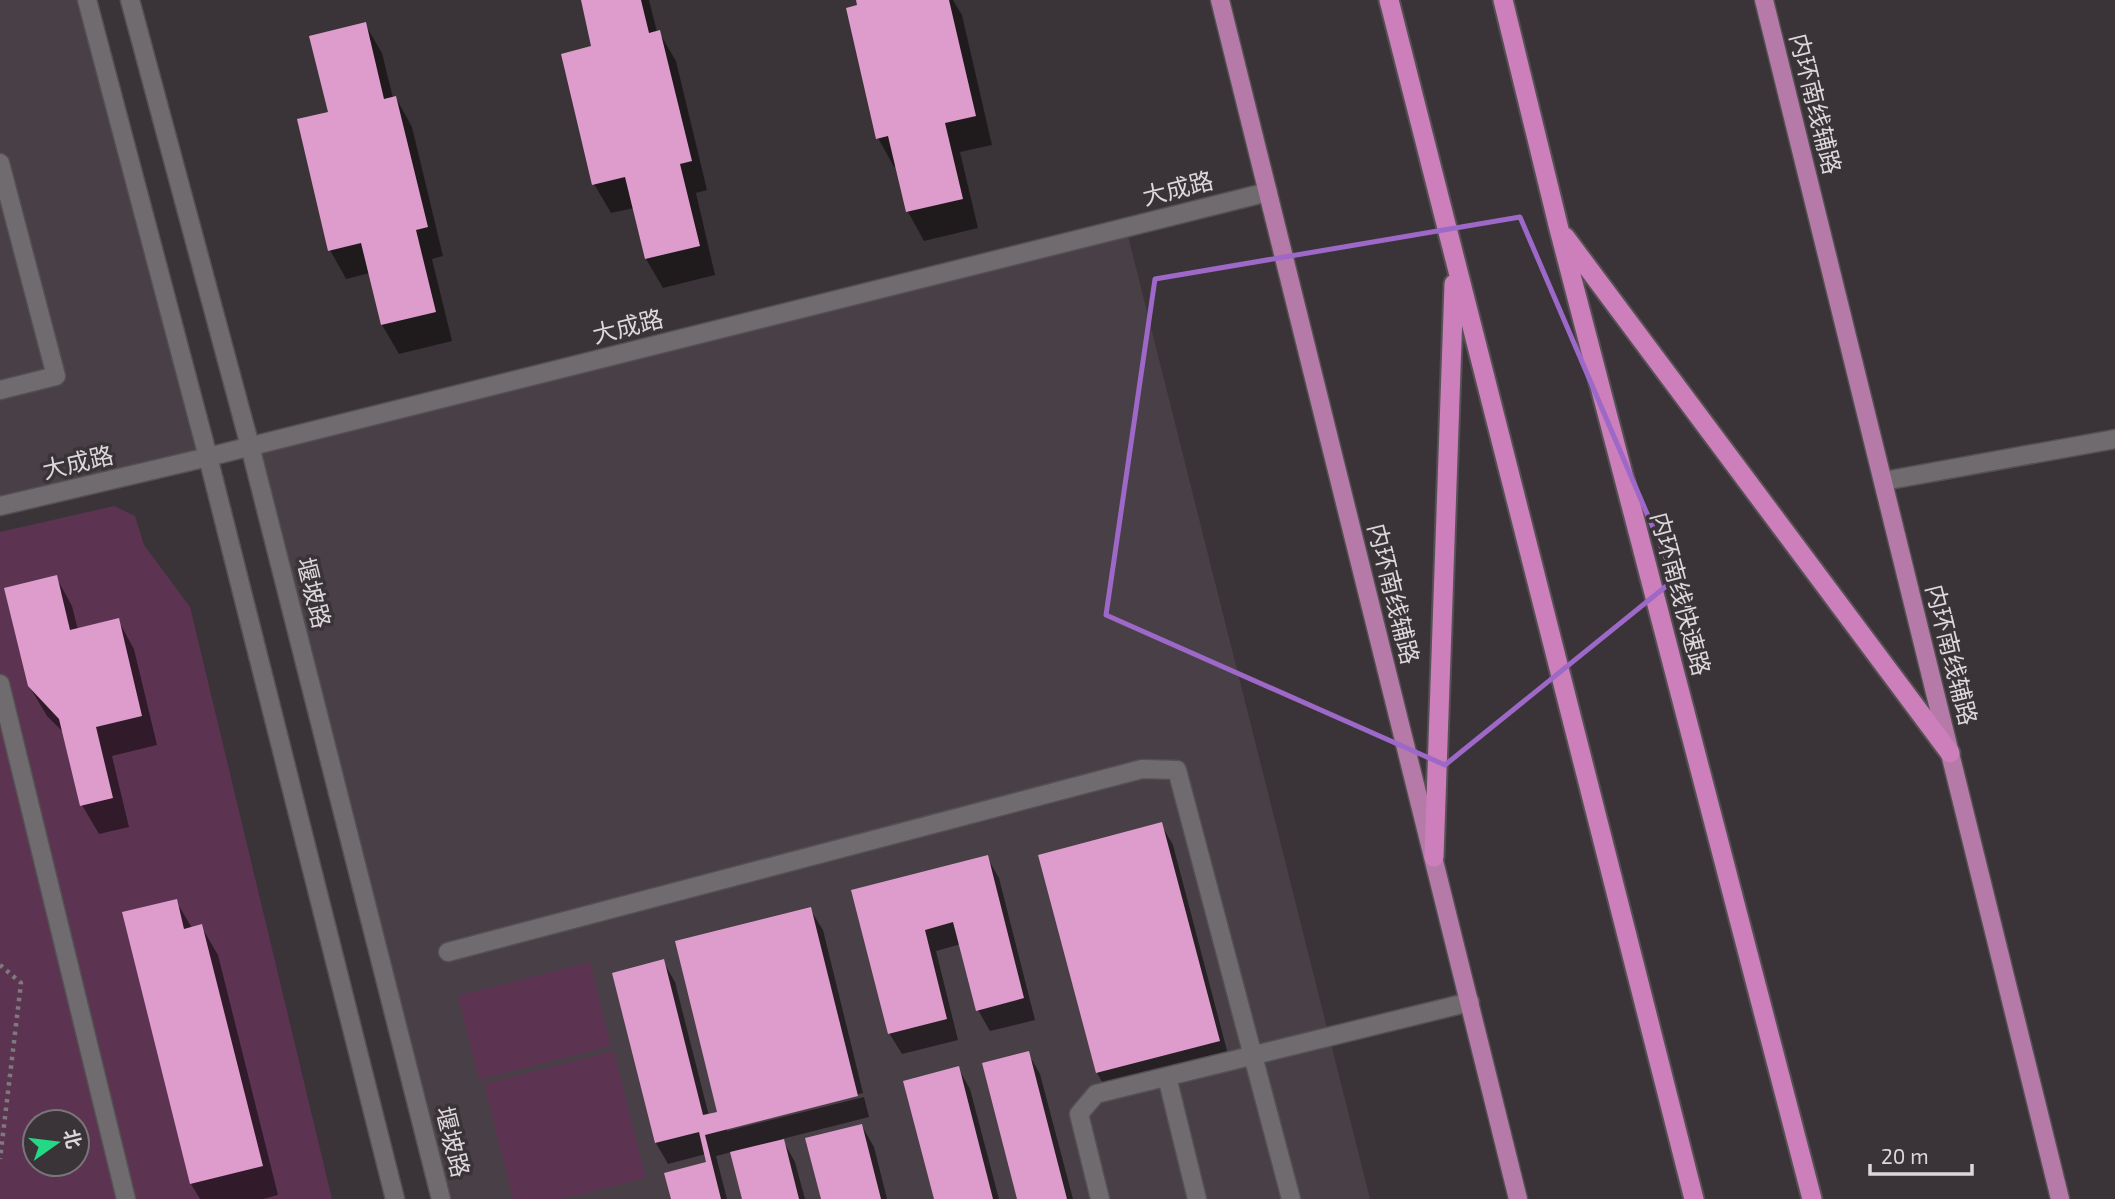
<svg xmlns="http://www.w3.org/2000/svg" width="2115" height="1199" font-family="'Exo 2','Noto Sans SC',sans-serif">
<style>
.built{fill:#493f46}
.green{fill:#5c3452;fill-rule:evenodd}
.shadow{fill:#0007}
.building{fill:#de9ccd}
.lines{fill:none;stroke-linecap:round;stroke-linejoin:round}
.service-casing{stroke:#555053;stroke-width:21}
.minor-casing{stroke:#555053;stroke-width:21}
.primary-casing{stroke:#555053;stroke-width:21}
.trunk-casing{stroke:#555053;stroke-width:23}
.path{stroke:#7e797c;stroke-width:4.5;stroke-dasharray:3.5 5;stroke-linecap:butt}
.service{stroke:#706b6f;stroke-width:18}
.minor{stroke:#706b6f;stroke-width:18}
.primary{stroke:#b57aa7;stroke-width:18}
.trunk{stroke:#cc7fba;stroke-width:19}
.marked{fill:none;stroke:#9d68c8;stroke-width:5;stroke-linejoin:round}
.labels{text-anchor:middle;stroke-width:7;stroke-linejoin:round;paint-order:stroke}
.street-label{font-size:24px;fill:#dbd7da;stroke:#3a3438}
</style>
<rect width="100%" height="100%" fill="#3a3438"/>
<path class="built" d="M0,0H87L208,457L0,506Z
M1126,228L1370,1199H441L250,446Z"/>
<path class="green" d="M114,506L135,516L144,545L190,607L332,1199H0V532ZM35,1122H77V1164H35Z
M590,962L611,1046L479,1080L458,996Z
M614,1051L646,1178L561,1199H513L484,1084Z"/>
<path class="shadow" d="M582,0H649L657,32H659L676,61L707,190L696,193L715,275L663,288L646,259L634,208L611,213L594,184L593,47Z
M858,0H953L962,15L992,145L960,152L978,228L924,241L908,212L897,166L894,167L878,138Z
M365,24L382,53L393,98H396L412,127L443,256L432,259L452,341L399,354L382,325L370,273L346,279L330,250V113Z
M56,577L72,606L78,630L118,620L134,649L157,745L112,756L129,827L99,834L82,805L65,734L47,716L29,686Z
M1161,824L1173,845L1230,1062L1109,1094L1097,1073L1040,856Z
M987,857L999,878L1035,1020L990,1031L978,1010L961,944L936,951L958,1040L902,1054L889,1033L853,892Z
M176,901L192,928L201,926L218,955L278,1195L263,1199H200L191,1184Z
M810,909L823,930L863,1093L727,1127V1131L864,1097L869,1117L782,1139L795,1162L805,1199H744L732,1152L716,1156L727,1199H673L708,1163L706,1154L668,1164L656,1143L663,961L675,982L709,1116L719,1113Z
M1028,1053L1040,1074L1073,1199H1019Z
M958,1068L970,1089L999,1199H936Z
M862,1126L874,1147L887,1199H823Z"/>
<path class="building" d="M581,0H641L649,33L660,30L692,161L680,164L700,246L645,259L625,177L592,185L561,54L591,46Z
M856,0H949L976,116L945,123L963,199L906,212L888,136L876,139L846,8L857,5Z
M366,22L384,99L396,96L428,227L416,230L436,312L381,325L361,243L328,251L297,119L328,112L309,36Z
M57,575L70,630L119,618L142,716L96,727L113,798L80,806L59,719L28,686L4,588Z
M1162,822L1220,1041L1096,1073L1038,855Z
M988,855L1024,998L976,1011L953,922L925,930L947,1019L888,1034L851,890Z
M177,899L184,929L202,924L263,1166L190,1184L122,912Z
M811,907L858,1096L705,1135L721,1199H671L664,1173L706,1162L699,1132L655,1143L612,973L664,959L703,1115L717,1112L675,941Z
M1029,1051L1067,1199H1017L982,1063Z
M959,1066L993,1199H934L903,1081Z
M862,1124L881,1199H821L805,1138Z
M784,1139L799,1199H742L730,1152Z"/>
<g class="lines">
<g class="service-casing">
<path id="service" d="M0,163L56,376L0,390
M0,684L126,1199
M448,952L1142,769L1177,770L1291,1199
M1167,1077L1197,1199
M1100,1199L1079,1114L1096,1094L1470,1002"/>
</g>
<g class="minor-casing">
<path id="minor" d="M87,0L208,457L395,1199
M130,0L250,446L441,1199
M1884,481L2115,439
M0,506L208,457L1268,192"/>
</g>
<g class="primary-casing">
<path id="primary" d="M1220,0L1518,1199
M1764,0L2060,1199"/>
</g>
<g class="trunk-casing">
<path id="trunk" d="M1389,0L1694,1199
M1503,0L1559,229L1812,1199
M1565,237L1950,753
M1434,857L1454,284"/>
</g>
<path class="path" d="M0,965L21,983L0,1159"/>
<use href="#service" class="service"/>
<use href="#minor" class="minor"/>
<use href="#primary" class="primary"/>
<use href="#trunk" class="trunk"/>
</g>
<path class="marked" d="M1520,217L1675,579L1445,765L1106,615L1155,279Z"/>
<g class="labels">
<g class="street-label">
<text transform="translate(1815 104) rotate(76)" y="8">内环南线辅路</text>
<text transform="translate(1178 189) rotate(-14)" y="8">大成路</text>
<text transform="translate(628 327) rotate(-14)" y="8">大成路</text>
<text transform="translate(78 463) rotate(-13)" y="8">大成路</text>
<text transform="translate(313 593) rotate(76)" y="8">堰坡路</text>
<text transform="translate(1393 594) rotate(76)" y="8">内环南线辅路</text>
<text transform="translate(1680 594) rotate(75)" y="8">内环南线快速路</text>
<text transform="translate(1951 655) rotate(76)" y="8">内环南线辅路</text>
<text transform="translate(452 1142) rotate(76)" y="8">堰坡路</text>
</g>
</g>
<g transform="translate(56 1143) rotate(76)"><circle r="33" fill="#3a3438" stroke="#7a7579" stroke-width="2"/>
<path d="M0-5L12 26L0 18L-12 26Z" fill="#24d886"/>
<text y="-10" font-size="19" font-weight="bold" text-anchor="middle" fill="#dbd7da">北</text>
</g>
<path d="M1870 1164v10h102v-10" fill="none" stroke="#dbd7da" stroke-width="3.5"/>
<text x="1881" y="1164" font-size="21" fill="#dbd7da" stroke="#3a3438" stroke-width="5" paint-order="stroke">20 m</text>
</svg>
